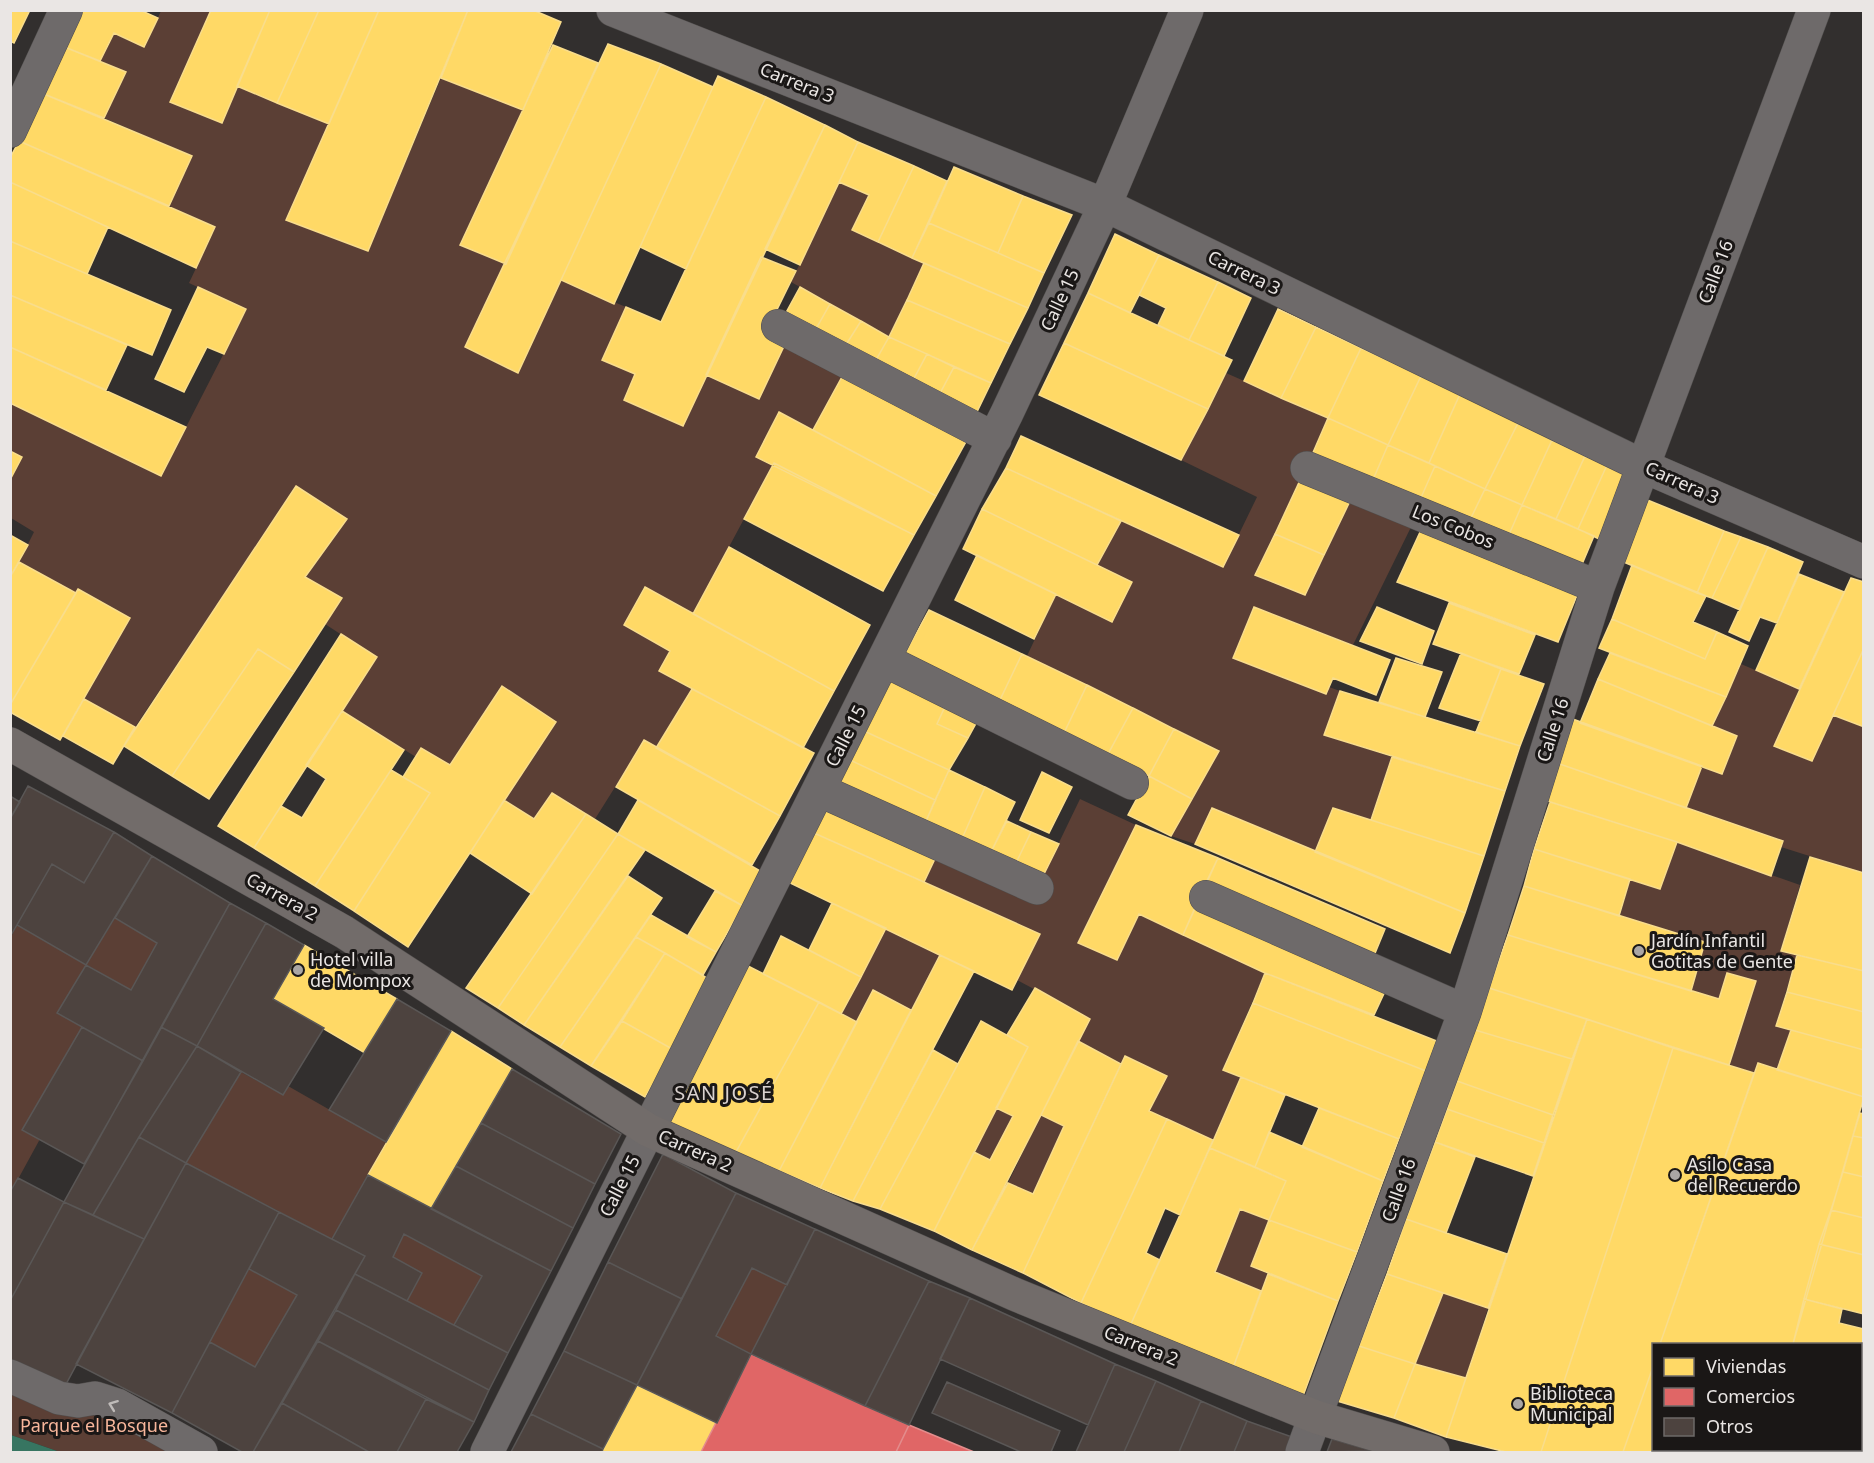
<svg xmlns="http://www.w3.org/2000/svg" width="1874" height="1463" font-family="'Noto Sans',sans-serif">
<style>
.green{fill:#5b3f35}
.water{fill:#377561}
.homes{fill:#ffd966;stroke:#f9dd8c;stroke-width:1.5}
.shops{fill:#e06666;stroke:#e38c8c;stroke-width:1.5}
.building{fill:#4d433f;stroke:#5a5756;stroke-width:1.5}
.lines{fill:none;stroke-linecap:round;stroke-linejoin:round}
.street-casing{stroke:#504d4c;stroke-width:34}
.secondary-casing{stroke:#504d4c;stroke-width:34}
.street{stroke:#6e6a6a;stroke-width:33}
.secondary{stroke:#726c6a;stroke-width:33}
.oneway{stroke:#bfbbb9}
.poi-dot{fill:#aaa6a4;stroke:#1a1716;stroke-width:2}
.labels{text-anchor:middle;stroke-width:6;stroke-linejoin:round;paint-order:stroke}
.street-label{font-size:18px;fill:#eae6e4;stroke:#1a1716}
.poi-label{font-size:18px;fill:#eae6e4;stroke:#1a1716;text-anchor:start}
.park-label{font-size:18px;fill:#f8b69b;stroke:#1a1716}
.neighbourhood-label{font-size:20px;letter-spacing:1.5px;fill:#d9d1ce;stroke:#1a1716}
</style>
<rect width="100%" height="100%" fill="#322f2e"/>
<path class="green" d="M161,11H211L170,102L237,86L329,124L287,220L368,251L441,78L523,110L460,244L506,264L466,347L518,373L561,280L626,307L635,374L624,400L682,425L706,375L759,398L785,344L843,375L813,430L778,413L757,456L774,463L693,614L644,587L624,625L670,651L659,671L692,689L656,748L644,741L595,819L552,793L534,819L504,800L556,722L502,686L450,765L421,748L416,757L342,711L377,658L325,624L305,577L347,519L297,486L135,727L84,699L130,618L79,589L76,593L19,562L34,532L11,518L10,480L21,457L11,451V403L161,476L246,310L189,283L215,228L169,206L192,156L104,118L126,72L100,61L114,33L144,47Z
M839,182L869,195L852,230L924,263L889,337L791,282Z
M1226,373L1328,418L1256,575L1305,595L1352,497L1413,523L1353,645L1254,607L1233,657L1326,694L1329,687L1340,691L1324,735L1392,757L1371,820L1333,808L1315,852L1212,808L1195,844L1171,836L1219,751L1027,656L1056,594L1112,621L1132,582L1097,565L1121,521L1223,567L1257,497L1181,460Z
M1741,664L1799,689L1775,747L1812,761L1833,715L1863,727V873L1781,847L1783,841L1686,808L1702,766L1722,774L1737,737L1712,726Z
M1080,799L1136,825L1079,943L1117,960L1139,914L1265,973L1223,1069L1241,1077L1213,1140L1149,1111L1166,1076L1126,1056L1121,1064L1078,1041L1090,1019L1017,980L1040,934L924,882L939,845L1037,888Z
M1677,842L1800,885L1781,950L1797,955L1776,1025L1791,1030L1777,1070L1758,1063L1754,1073L1729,1065L1719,999L1691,991L1705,942L1620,916L1630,879L1660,889Z
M115,918L157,943L131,990L87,965L57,1013L82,1027L22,1130L40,1139L11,1192V937L17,925L86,965Z
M886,928L940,955L911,1010L873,991L857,1022L841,1014Z
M241,1072L283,1095L288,1086L386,1142L332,1239L186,1163Z
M996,1109L1013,1116L990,1160L974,1152Z
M1041,1115L1064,1126L1033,1194L1008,1183Z
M1240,1209L1269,1220L1251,1265L1268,1274L1261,1291L1215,1272Z
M404,1234L482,1276L454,1325L407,1301L422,1273L393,1257Z
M752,1268L787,1285L751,1354L716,1336Z
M249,1269L297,1295L255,1367L210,1342Z
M1443,1293L1488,1308L1466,1378L1415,1364Z
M10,1376L201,1452H60L11,1435Z"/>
<path class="water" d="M10,1435H11L60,1452H11Z"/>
<path class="homes" d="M10,10H30L14,43L10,41Z
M77,10H140L158,18L144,47L114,33L100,61L62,46Z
M211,10H270L222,123L170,102Z
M270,10H319L277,103L237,86Z
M319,10H379L329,124L277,103Z
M379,10H468L368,251L286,220Z
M468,10H533L561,22L523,110L441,78Z
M608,44L661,64L518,373L465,347Z
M553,45L598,63L506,264L460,245Z
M62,46L126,72L104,118L39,92Z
M661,64L713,87L614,304L561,280Z
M718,76L766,97L686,269L640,247Z
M39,92L192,156L169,206L19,141Z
M766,97L825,125L683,426L624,400L635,374L602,360L626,307L661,322Z
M825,125L858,142L800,265L765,249Z
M19,141L215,227L196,268L10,182V158Z
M858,142L914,166L878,242L852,230L869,195L839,182Z
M914,166L947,181L912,258L878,242Z
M954,167L1023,196L998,253L929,223Z
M10,182L108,227L87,274L10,241Z
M1023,196L1072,215L1044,273L998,253Z
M929,223L1044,273L1028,308L912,258Z
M1115,234L1159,255L1130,313L1088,293Z
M10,241L171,310L152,355L10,295Z
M1159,255L1218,282L1189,340L1158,325L1166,308L1139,295Z
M761,257L796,271L765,334L785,344L759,399L706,375Z
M924,263L1028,308L1010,344L907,300Z
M1218,282L1251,298L1224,356L1189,340Z
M198,287L246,309L224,354L207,347L184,392L155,379Z
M800,287L830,304L812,336L782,320Z
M1088,293L1232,360L1208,409L1064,343Z
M10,295L127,345L106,390L10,347Z
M907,300L1010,344L991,383L889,337Z
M830,304L861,321L842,351L812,336Z
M1278,309L1316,327L1281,398L1244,381Z
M861,321L889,337L872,367L842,351Z
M1316,327L1361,348L1328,418L1281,398Z
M889,337L927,354L910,386L872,367Z
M1064,343L1208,409L1181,460L1039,395Z
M10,347L186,427L161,476L10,403Z
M1361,348L1421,376L1388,445L1328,418Z
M927,354L954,367L937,399L910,386Z
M954,367L991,383L974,418L937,399Z
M843,375L968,438L936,496L813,430Z
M1421,376L1460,394L1429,463L1388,445Z
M1460,394L1518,423L1485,489L1429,463Z
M779,412L936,496L914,535L756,457Z
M1328,418L1388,445L1372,482L1311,457Z
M1518,423L1552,440L1522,505L1485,489Z
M1021,436L1239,535L1223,567L1006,468Z
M1552,440L1585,456L1556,519L1522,505Z
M1388,445L1435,466L1419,502L1372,482Z
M10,451L22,457L10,480Z
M1585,456L1607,465L1578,529L1556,519Z
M774,463L914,535L883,591L744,519Z
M1607,465L1628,476L1599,539L1578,529Z
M1435,466L1485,489L1468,524L1419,502Z
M1006,468L1121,521L1097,565L982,509Z
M1302,476L1352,497L1324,555L1275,534Z
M296,486L347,519L305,577L342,598L294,672L258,649L172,776L124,746Z
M1485,489L1522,505L1507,539L1468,524Z
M1645,499L1724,531L1697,593L1619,560Z
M1522,505L1594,536L1580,569L1507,539Z
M982,509L1132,582L1112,622L963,549Z
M1421,530L1578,593L1558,642L1397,582Z
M1724,531L1741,537L1712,598L1697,593Z
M1275,534L1324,555L1305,595L1255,575Z
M10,535L28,545L10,577Z
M1741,537L1768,547L1740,610L1712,598Z
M729,547L870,625L834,691L693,614Z
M1768,547L1803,562L1777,623L1760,617L1749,641L1729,632Z
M977,555L1056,594L1034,639L955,600Z
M19,562L76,593L10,705V577Z
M1632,565L1706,596L1693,622L1717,632L1705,659L1612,619Z
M1799,574L1844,592L1799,689L1756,670Z
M1851,578L1864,582V648L1812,761L1774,746Z
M645,587L834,691L803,748L659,671L670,651L624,625Z
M78,589L130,618L60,740L10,712V705Z
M1449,603L1535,635L1519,674L1433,644Z
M1254,607L1390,660L1376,695L1333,678L1326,694L1233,658Z
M1377,607L1434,631L1422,664L1360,641Z
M929,610L1022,654L999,702L903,657Z
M1612,619L1705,659L1717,632L1748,646L1726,697L1599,648Z
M341,634L377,657L254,848L218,826Z
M1864,648V727L1833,715Z
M258,649L294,672L209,799L172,776Z
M1461,653L1501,669L1481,721L1439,708Z
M1610,653L1726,697L1712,726L1598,679Z
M1022,654L1087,685L1064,733L999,702Z
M1396,658L1442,672L1425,717L1379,702Z
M1501,669L1544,684L1520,746L1476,732Z
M894,674L948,700L937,724L968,738L949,770L864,731Z
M1598,679L1737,736L1722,774L1580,723Z
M1087,685L1133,708L1108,754L1064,733Z
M502,686L556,722L408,947L354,911L430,793L403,777L421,748L450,765Z
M692,689L814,753L780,816L656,748Z
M1340,691L1520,746L1505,791L1324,735Z
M84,699L135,727L113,764L63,736Z
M948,700L980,716L968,738L937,724Z
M1133,708L1174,729L1149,776L1108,754Z
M342,711L404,750L315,886L254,848L281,806L302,818L326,779L306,765Z
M1570,718L1702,766L1686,808L1554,762Z
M1174,729L1219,751L1192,799L1149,776Z
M864,731L949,770L935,800L850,760Z
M644,740L780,816L752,865L616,787Z
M1392,757L1505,791L1484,856L1371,820Z
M850,760L935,800L923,828L837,789Z
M1554,762L1783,841L1771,876L1677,842L1541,799Z
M391,770L430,793L354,911L315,886Z
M949,770L985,787L960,843L923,828Z
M1042,772L1072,787L1049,833L1020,820Z
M1149,776L1192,799L1171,836L1128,815Z
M985,787L1015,802L989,856L960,843Z
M552,793L586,814L532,894L470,853L504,800L534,819Z
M833,797L941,846L924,882L814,833Z
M638,800L762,872L743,906L618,834Z
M1550,802L1677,842L1660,889L1534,849Z
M1212,808L1465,913L1450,953L1195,844Z
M1333,808L1484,856L1465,913L1315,852Z
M586,814L618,834L498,1008L466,988Z
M1007,821L1031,832L1014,867L989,856Z
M1136,825L1218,858L1183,935L1139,914L1117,960L1078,943Z
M1031,832L1059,844L1041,880L1014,867Z
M814,833L1040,934L1012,990L790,883Z
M618,834L645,850L524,1025L498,1008Z
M1534,849L1630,879L1619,916L1524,886Z
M1810,857L1864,873V971L1781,951Z
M1218,858L1385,929L1371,963L1203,889Z
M628,876L662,898L560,1047L524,1025Z
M1524,886L1705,942L1691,991L1508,935Z
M715,891L743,906L716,952L687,937Z
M832,903L886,928L861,977L809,950Z
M1197,903L1388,985L1374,1015L1265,973L1183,935Z
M651,915L716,952L703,975L636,937Z
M1508,935L1719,999L1727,973L1756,981L1729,1065L1489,988Z
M781,936L861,977L841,1014L763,974Z
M636,937L665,953L591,1066L560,1047Z
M304,945L397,999L365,1053L273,999Z
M665,953L712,981L674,1050L622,1021Z
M940,955L974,971L853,1201L820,1188Z
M1797,955L1864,971V1012L1787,992Z
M748,966L819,1002L736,1152L666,1121Z
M1265,973L1439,1042L1426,1071L1253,1003Z
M1035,988L1090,1019L972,1250L934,1231L974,1152L990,1160L1013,1116L996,1108L1028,1047L1007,1035Z
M1489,988L1587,1019L1572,1059L1475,1030Z
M873,990L911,1010L820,1188L779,1171Z
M1787,992L1864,1012V1050L1776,1026Z
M819,1002L857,1022L779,1171L736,1152Z
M1253,1003L1426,1071L1399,1139L1223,1070Z
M1587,1019L1673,1048L1541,1452H1506L1446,1437Z
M622,1021L674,1050L645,1097L591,1066Z
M981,1021L1028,1047L934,1231L880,1209Z
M1475,1030L1572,1059L1553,1115L1457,1081Z
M1791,1030L1864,1050V1097L1777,1070Z
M451,1031L512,1069L431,1209L368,1175Z
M1078,1041L1121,1064L1023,1273L972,1250L1008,1183L1033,1194L1064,1126L1041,1115Z
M1673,1048L1754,1073L1660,1344H1654V1364L1623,1452H1541Z
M933,1050L958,1064L880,1209L853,1201Z
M1125,1056L1167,1076L1149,1111L1167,1119L1081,1303L1023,1273Z
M1758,1063L1864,1097L1793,1344H1660Z
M1241,1077L1285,1095L1255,1167L1210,1148Z
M1457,1081L1553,1115L1544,1143L1447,1109Z
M1319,1108L1399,1139L1383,1181L1302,1147Z
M1447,1109L1544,1143L1533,1176L1435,1142Z
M1860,1113L1864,1114V1138L1853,1136Z
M1167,1119L1213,1140L1180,1215L1165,1208L1146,1253L1160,1260L1130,1326L1081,1303Z
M1269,1132L1383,1181L1357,1252L1269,1220L1286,1181L1255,1167Z
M1853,1136L1864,1138V1177L1843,1172Z
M1435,1142L1475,1157L1446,1233L1406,1219Z
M1210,1148L1286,1181L1269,1220L1240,1209L1215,1272L1261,1291L1233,1368L1130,1326Z
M1843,1172L1864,1177V1218L1831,1210Z
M1831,1210L1864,1218V1255L1819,1244Z
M1406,1219L1507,1254L1488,1308L1387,1274Z
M1269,1220L1357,1252L1338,1301L1251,1266Z
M1819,1244L1864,1255V1314L1804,1299Z
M1268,1274L1338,1301L1303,1396L1233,1368Z
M1387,1274L1443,1293L1415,1364L1359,1346Z
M1804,1299L1842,1309L1839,1323L1864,1329V1361H1860V1344H1793Z
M1359,1346L1415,1364L1394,1418L1337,1401Z
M1860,1361H1864V1452H1768V1450H1860Z
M1415,1364L1466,1378L1446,1437L1394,1418Z
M1654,1364V1450H1768V1452H1623Z
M637,1385L717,1423L701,1452H602Z"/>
<path class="shops" d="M751,1354L909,1425L896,1452H701Z
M909,1425L974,1452H896Z"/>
<path class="building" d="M28,786L114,832L84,883L52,864L10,937V819Z
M10,796L20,802L10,819Z
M114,832L152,856L86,965L17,925L52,864L84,883Z
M152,856L230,903L143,1061L57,1013L86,965L131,990L157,943L115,918Z
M230,903L266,923L197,1046L161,1027Z
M266,923L304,945L273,999L324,1028L283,1095L197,1046Z
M397,999L451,1031L386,1142L329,1110Z
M82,1027L143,1061L84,1164L22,1130Z
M161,1027L197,1046L139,1137L93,1215L64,1202Z
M197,1046L241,1072L186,1163L139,1137Z
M512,1069L621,1134L595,1184L481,1123Z
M481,1123L595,1184L573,1228L456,1166Z
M139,1137L186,1163L144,1239L93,1215Z
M663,1154L736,1193L682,1299L608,1262Z
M186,1163L279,1212L172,1413L76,1364Z
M456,1166L573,1228L551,1271L431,1209Z
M368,1175L551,1271L508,1353L454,1325L482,1276L404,1234L393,1257L422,1273L407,1301L355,1274L365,1256L332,1239Z
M18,1178L64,1202L10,1301V1192Z
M736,1193L815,1229L787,1285L752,1268L716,1336L751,1354L717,1423L637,1385Z
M64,1202L144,1239L65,1386L10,1359V1301Z
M279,1212L365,1256L253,1452H242L172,1413L210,1342L255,1367L297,1295L249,1269Z
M815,1229L929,1281L865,1406L751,1354Z
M608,1262L682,1299L637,1385L564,1351Z
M355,1274L508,1353L489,1390L336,1310Z
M929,1281L970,1298L909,1425L865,1406Z
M970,1298L1115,1364L1088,1425L940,1359Z
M336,1310L489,1390L474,1422L318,1341Z
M318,1341L426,1399L397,1452H369L282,1403Z
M564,1351L637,1385L603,1449L531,1414Z
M1115,1364L1156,1381L1124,1452H1076Z
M1156,1381L1201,1401L1179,1452H1124Z
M947,1382L1060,1431L1051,1452H1021L932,1413Z
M426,1399L474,1422L457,1452H397Z
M1201,1401L1247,1421L1234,1452H1179Z
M282,1403L369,1452H253Z
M531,1414L603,1449L602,1452H511Z
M1247,1421L1292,1437L1286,1452H1234Z
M1332,1439L1373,1451L1327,1452Z"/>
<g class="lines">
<g class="street-casing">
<path id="street" d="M613,10L1105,205L1643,466L1864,562
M10,131L66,10
M778,326L995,439
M1307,468L1598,587
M884,660L1132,783
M819,790L1037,888
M1206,897L1465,1011
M10,1376L59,1398L78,1401L95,1398L117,1405L201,1452
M487,1452L1007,413L1105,205L1187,10
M1302,1452L1465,1011L1598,587L1814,10"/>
</g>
<g class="secondary-casing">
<path id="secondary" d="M10,744L344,932L648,1130L1014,1294L1316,1417L1433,1452"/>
</g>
<use href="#street" class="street"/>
<use href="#secondary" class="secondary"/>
</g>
<defs><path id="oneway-chevron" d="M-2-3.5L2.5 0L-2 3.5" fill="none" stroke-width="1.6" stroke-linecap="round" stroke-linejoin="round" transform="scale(1.5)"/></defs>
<use class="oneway" href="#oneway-chevron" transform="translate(113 1405) rotate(-159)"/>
<g class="poi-dot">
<circle cx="1639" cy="951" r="6"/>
<circle cx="298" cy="970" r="6"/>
<circle cx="1675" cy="1175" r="6"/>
<circle cx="1518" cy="1404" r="6"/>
</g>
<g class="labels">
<g class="street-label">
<text transform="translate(797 83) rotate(22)" y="6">Carrera 3</text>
<text transform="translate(1716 272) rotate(-69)" y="6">Calle 16</text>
<text transform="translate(1244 273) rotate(26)" y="6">Carrera 3</text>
<text transform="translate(1060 300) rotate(-65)" y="6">Calle 15</text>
<text transform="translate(1682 483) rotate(24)" y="6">Carrera 3</text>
<text transform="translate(1453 527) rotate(22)" y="6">Los Cobos</text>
<text transform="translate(1553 730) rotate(-72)" y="6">Calle 16</text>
<text transform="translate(846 736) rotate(-63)" y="6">Calle 15</text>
<text transform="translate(282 897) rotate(29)" y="6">Carrera 2</text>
<text transform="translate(695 1151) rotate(24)" y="6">Carrera 2</text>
<text transform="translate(620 1186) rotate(-63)" y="6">Calle 15</text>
<text transform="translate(1399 1190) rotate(-70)" y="6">Calle 16</text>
<text transform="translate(1141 1346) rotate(22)" y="6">Carrera 2</text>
</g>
<g class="poi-label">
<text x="1651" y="947">Jardín Infantil<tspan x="1651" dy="21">Gotitas de Gente</tspan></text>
<text x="310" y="966">Hotel villa<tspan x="310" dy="21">de Mompox</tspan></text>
<text x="1687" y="1171">Asilo Casa<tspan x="1687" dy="21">del Recuerdo</tspan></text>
<text x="1530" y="1400">Biblioteca<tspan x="1530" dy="21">Municipal</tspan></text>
</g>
<g class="park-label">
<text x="94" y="1432">Parque el Bosque</text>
</g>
<g class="neighbourhood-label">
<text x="724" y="1100">SAN JOSÉ</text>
</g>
</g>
<rect width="1874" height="1463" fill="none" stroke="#eae6e4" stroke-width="24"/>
<rect x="1652" y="1343" width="210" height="108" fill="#1a1716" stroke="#6d6a68" stroke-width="1.5"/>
<rect x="1664" y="1358" width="30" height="18" fill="#ffd966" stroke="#6d6a68" stroke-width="1.5"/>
<text x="1706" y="1373" font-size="18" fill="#eae6e4">Viviendas</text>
<rect x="1664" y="1388" width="30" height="18" fill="#e06666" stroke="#6d6a68" stroke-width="1.5"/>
<text x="1706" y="1403" font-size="18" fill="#eae6e4">Comercios</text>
<rect x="1664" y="1418" width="30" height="18" fill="#4d433f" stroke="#6d6a68" stroke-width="1.5"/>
<text x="1706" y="1433" font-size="18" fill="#eae6e4">Otros</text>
</svg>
